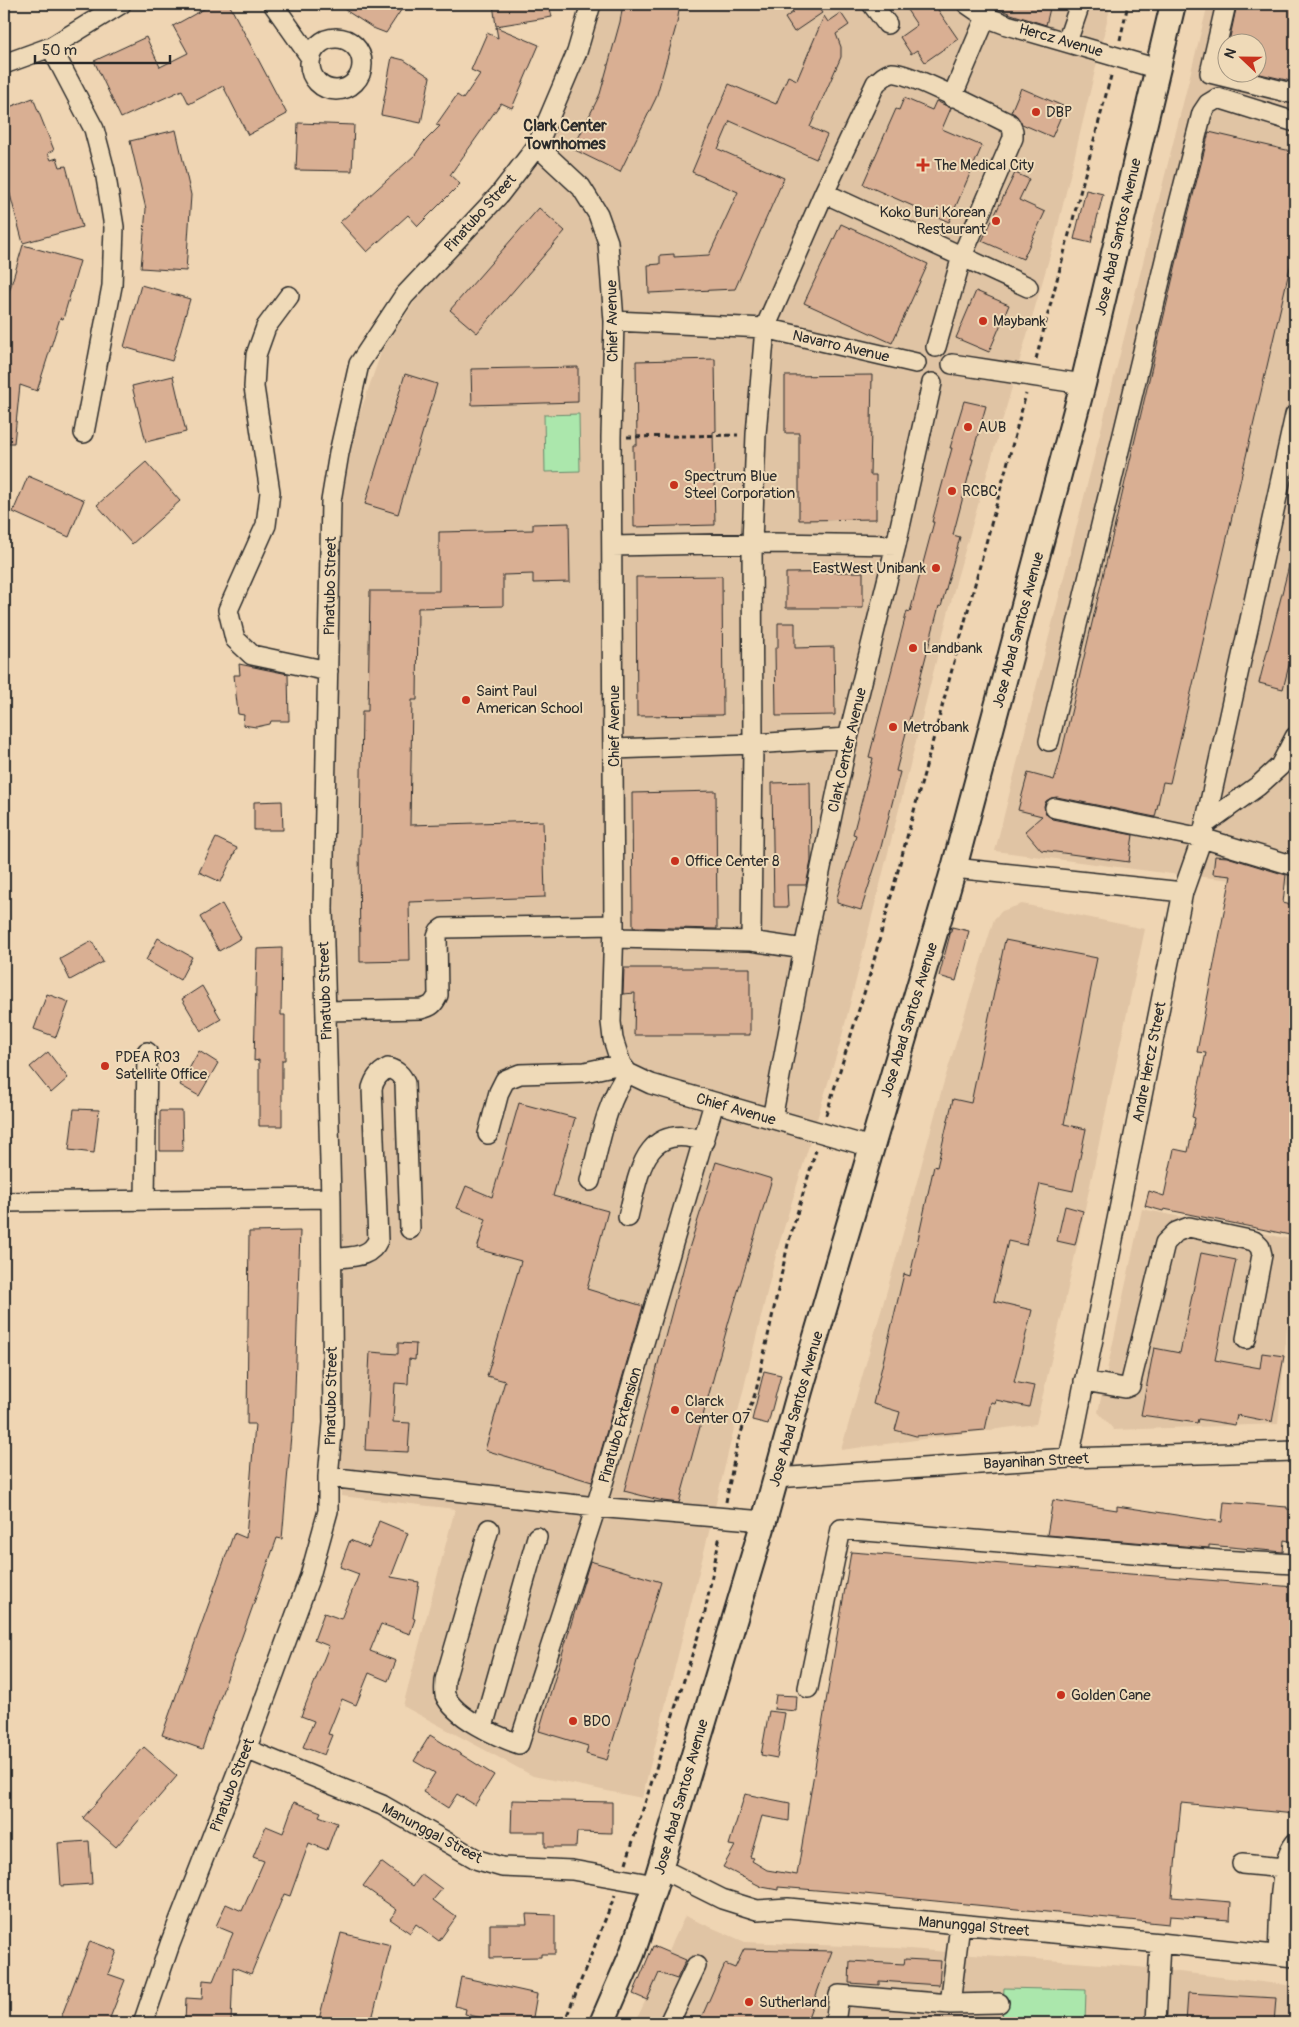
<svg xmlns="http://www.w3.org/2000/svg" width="1299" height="2027" font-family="Pangolin,sans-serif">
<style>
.built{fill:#e0c4a4;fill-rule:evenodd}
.grass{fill:#abe7ac;stroke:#6b896c}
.building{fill:#d9af93;stroke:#2b2b2b}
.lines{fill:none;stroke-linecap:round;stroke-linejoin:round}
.minor-casing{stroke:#2b2b2b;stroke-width:22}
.major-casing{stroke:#2b2b2b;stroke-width:28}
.path{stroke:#2b2b2b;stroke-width:3;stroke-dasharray:5 4;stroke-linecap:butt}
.minor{stroke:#efdab8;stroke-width:19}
.major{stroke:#efdab8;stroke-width:24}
.poi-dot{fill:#c8321e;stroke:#efdab8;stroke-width:2}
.labels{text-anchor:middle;stroke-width:4;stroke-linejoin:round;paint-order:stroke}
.street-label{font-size:15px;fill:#2b2b2b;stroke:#efdab8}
.poi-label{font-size:15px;fill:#2b2b2b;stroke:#efdab8;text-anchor:start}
.neighbourhood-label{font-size:16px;font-weight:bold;fill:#2b2b2b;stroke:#efdab8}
</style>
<rect width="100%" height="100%" fill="#efd5b3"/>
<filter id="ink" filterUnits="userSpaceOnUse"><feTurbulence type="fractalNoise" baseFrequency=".02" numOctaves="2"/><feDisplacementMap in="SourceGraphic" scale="10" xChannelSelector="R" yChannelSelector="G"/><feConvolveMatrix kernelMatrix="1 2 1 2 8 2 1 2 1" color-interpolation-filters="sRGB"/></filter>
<g filter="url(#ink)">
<path class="built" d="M598,4H1111L1055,238L957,578L841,1040L777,1251L708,1536L642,1798L533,1776L403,1706L455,1509L341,1496L339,1455L333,826L339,510L357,421L382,350L426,285L519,184L596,25Z
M1208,4H1295V886L1172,874L995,851ZM1226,42H1256V72H1226Z
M1022,904L1145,929L1066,1297L1036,1424L841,1450L896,1259L943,1085L994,919L1002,911Z
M1142,1209L1295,1240L1278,1424L1114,1430L1098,1412Z
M685,1916L745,1942L896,1948L1138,1967L1295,1986V2023H635Z"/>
<path class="grass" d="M579,414L580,471L545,472L544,415Z
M1004,1988L1086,1990L1085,2023H1002Z"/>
<path class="building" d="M213,4H229L287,114L248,135L223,86L189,104L182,90L121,118L94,61L146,37L160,67L188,53L173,26Z
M336,4H405L386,33L373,28Z
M493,4H549L552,17L496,26Z
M623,4H680L677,23L656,98L620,172L573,149L600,94L620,22Z
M788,4H816L822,13L794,32L785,18L793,12Z
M903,4H934L958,39L925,62L917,50L911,54L900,37L917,25Z
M987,4H1051L1046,25L1011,14Z
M1237,4H1295V82L1256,73V42H1229Z
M841,13L849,25L836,34L841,47V57L810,127L827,135L816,159L730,121L718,149L784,178L735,289L649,293L648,265L660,264V255L674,254V257L709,255L738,192L692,172L729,84L776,104L788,76L797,80L824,16L828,22Z
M496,27L539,45L512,108L501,103L450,175L460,184L418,226L408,215L367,252L340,222L415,155L424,142L440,126L436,125L457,95L463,99L480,74L471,70L487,33L498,38Z
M392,57L404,60L430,77L421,123L381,115Z
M1021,88L1065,107L1052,137L1022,124L1015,114L1011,112Z
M33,98L54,150L48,153L51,160L57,158L60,167L66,166L82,227L23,243L4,172V109Z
M904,98L932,110L936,101L951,108L942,129L982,146L949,222L863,184L896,109L899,110Z
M298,123L354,125L352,171L296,170Z
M176,130L191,195L186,271L141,268L146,209L130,141Z
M1209,132L1295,152V246L1170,783L1163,782L1155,817L1057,797L1051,798L1046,801L1044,806L1045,812L1052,819L1133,835L1129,862L1041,850L1025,831L1042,816L1018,810L1028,773L1054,780L1059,764L1180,247Z
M1015,173L1029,179L1019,200L1045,212L1023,259L982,241Z
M1086,190L1103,194L1091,243L1074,239Z
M539,208L565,231L477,333L450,310Z
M841,224L928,264L892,343L804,303Z
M23,245L80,261L63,319L60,318L37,391L20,385L14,443H4V309Z
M141,285L190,299L172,361L124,347Z
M976,291L1009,305L989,352L956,338Z
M715,359L716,431L713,432L715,525L634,527L633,445H637L636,361Z
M578,367V402L472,405L471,369Z
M405,374L437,384L398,514L365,504Z
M872,375L870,475H876V519L799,520V433H785V376Z
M173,376L186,432L146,442L132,386Z
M964,401L986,406L971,459H973L953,535L960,537L941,607L939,606L896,771L900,772L880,851L861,910L837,903V897L856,835L853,834L873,758L869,757L907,611L910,612L934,522H932L952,448H950Z
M146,462L180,501L132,544L97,505Z
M28,476L84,500L69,537L13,512Z
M569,523L570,582L533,583V574L503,575V606L418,608L417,700H412L410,825L543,821L545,897L409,902L410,961L360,962L359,844H360L362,711H368L370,591H439V532L533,530V524Z
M1290,562L1295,563V642L1283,689L1259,683Z
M863,572V608H786V573Z
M722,576L723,715L637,716L636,577Z
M778,623H795V648L834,647L835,715L776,716L775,648H778Z
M239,664L288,674L289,721H271L270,724L256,727L243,725L244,715L238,714L234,675H240Z
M810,782L811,861L806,885H787L788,907H774L772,783Z
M716,791L717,929L633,927L632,793Z
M282,801L283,830H254V802Z
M216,838L237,848L221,882L199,872Z
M1215,856L1227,857L1286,875L1283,903L1295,906V1120L1291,1139L1295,1140V1207L1290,1235L1164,1209L1163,1211L1145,1206L1149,1191L1164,1196L1174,1149L1188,1152L1195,1118L1192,1117L1206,1053L1197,1052L1231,876L1213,874Z
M222,904L241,938L219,951L200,917Z
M952,927L969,931L956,981L939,976Z
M158,938L192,957L180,980L146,960Z
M1005,940L1097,958L1064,1124L1086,1129L1073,1191L1040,1184L1026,1245L1008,1241L994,1301L1032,1310L1014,1382L1034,1386L1029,1407L996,1400L995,1403L991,1402L985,1430L916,1436L895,1430L900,1412L873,1404L904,1274L910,1276L934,1166L937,1167L953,1099L971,1103Z
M92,941L103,962L70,980L60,959Z
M282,948L281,1015H285V1060H282V1126H259V1060L254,1061L257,949Z
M624,968H750V1035H634L635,993L623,994Z
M202,986L221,1019L201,1031L182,999Z
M47,994L69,1002L56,1037L34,1029Z
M199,1051L218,1063L199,1096L180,1085Z
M48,1052L68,1078L51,1093L30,1067Z
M519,1103L575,1118L553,1196L608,1211L587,1289L643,1306L592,1482L485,1450L505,1381L487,1376L521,1261L477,1249L486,1219L457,1208L466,1186L492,1197Z
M74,1109L99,1110L94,1153L69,1150Z
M160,1111H182L183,1151H160Z
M716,1162L772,1179L729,1321L679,1503L663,1501L624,1491L687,1255Z
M1065,1206L1083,1211L1075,1245L1057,1241Z
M300,1231L294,1423H292L282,1539L277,1538L202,1749L162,1735L234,1533L246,1538L255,1424H247L249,1232Z
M1201,1253L1236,1260L1215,1360L1260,1368L1262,1353L1284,1356L1272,1422L1237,1415L1235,1425L1198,1419L1197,1423L1141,1415L1154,1348L1180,1353Z
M398,1343L416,1344L415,1360L409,1359L408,1384L395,1383L393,1422L410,1423L408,1452L365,1450L370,1352L398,1354Z
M764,1371L781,1375L768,1424L752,1420Z
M1053,1500L1117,1510V1506L1222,1522L1224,1502L1287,1507V1509L1295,1510V1542L1284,1540L1283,1552L1209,1545V1548L1047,1535Z
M379,1521L408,1533L391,1577L419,1582L413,1618L415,1619L410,1634L381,1624L370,1651L396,1661L388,1681L369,1673L356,1705L342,1699L328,1734L332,1735L324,1755L303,1747L314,1721L301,1716L329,1646L314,1640L324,1613L341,1619L359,1574L340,1567L350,1540L369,1548Z
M851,1552L1295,1587V1814L1181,1803L1172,1897L1231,1902L1230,1920L1170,1916L1169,1924L854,1893L778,1887V1890L762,1887L723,1867L735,1846L729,1845L745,1794L790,1803L789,1821L762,1816L750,1857L754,1858L752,1861L767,1870L797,1875Z
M590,1561L661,1582L607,1760L586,1754L588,1746L539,1731Z
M776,1695L797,1696L796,1711L774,1709Z
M769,1711L785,1713L777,1758L761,1755Z
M430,1735L494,1775L475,1805L457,1794L448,1808L423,1792L435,1773L414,1761Z
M144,1747L177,1776L116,1847L83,1818Z
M512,1800L612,1802V1833L577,1832L576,1847H545V1832H511Z
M294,1802L321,1812L319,1816L337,1823L327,1850L309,1843L290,1896L284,1894L251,1974L233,1967L231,2023H185L186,1998L202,1999L203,1980L213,1981L233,1933L216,1926L226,1904L242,1911L264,1861L253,1857L266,1826L283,1833Z
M89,1841L92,1884L61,1886L58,1843Z
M381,1862L413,1886L422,1874L442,1889L433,1900L456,1917L439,1941L416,1924L410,1933L390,1919L397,1910L363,1886Z
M526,1914L555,1915V1954H541V1957L490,1958V1924H527Z
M341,1933L391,1945L371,2023H318Z
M90,1941L117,1951L108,1974L125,1980L108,2023H59Z
M653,1946L686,1960L677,1979L659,1973L647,2000L633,1994Z
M744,1949L832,1951L806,2023H699L725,1964L735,1968Z
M905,1959L941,1961L939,1985L879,1981V1985L849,1983L850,1961L904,1964Z
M461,1977L537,1994L532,2023H504L465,2014L466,2009L455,2006Z
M1188,1993L1276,1998L1274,2023H1186Z"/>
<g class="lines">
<g class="minor-casing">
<path id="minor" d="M273,4L311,58
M872,4L887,24
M967,4L986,17L1007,25L1158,69
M1226,4L1210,73L1295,94
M310 64a26 26 0 1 1 52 0a26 26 0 1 1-52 0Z
M1067,42L1080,4
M51,47L94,129L105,171L114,227L112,286L84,433
M4,64L51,47L121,4
M952,97L986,17
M537,146L581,187L598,214L608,242L614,321L611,437L614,925L611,1022L613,1039L621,1064L628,1073L651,1084L871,1147
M824,193L1028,287
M289,296L266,327L256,355L254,387L270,492L266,525L228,610L235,639L252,655L328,671
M614,321L765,328L916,363
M952,364L1083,384
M612,546L771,543L896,545
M1049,741L1171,235L1202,113L1208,104L1218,98L1295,122
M614,749L753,744L848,738
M1055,808L1202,838L1295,866
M1205,824L1258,786L1280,766L1295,737
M954,868L1183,892L1069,1458
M1183,892L1202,838L1295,415
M614,938L751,941L804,949
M751,941L753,744L752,543L756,434L765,328L824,193L876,83C881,79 885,74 892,73C907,71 991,115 1010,124L1013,131V138L962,256L936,347
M326,1011L421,1009C431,1007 434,1004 438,995L437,936L439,931L443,928L614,925
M772,1119L804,949L848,738L896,545L932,383
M488,1134L499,1092L505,1080L520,1074L585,1072L621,1064
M590,1181C599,1147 606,1100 628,1073
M145,1200L147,1052
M4,1202L331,1198
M628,1217C639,1173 644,1121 704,1141
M332,1259C350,1256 370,1259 378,1240L372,1088C375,1078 379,1073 388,1068C397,1071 401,1074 405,1083L410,1229
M1084,1381L1125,1388L1130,1386L1165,1243L1176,1232L1189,1227L1254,1241L1260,1247L1262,1255L1246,1339
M328,1477L596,1507L764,1521
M776,1478L1069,1458L1295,1451
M489,1529L445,1680C445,1684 444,1691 445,1695C454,1717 498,1737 519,1744L596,1507L714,1103
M808,1688L841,1529L1219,1560L1295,1564
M483,1727L537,1537
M246,1749L382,1805L478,1860L502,1867L572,1870L655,1885
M1242,1864L1283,1868
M660,1868L722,1899L757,1910L788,1908L1160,1943L1295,1957
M960,1925L950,2004L999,2003
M1278,1955C1280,1926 1277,1865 1295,1843
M143,2023L170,1944L252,1734L310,1576L328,1511V1477L333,1423L331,1198L323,909L331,501L339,453L359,364L404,296L499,195L537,146L577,52L591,4
M669,2023L696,1966
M835,2023L839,1995L950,2004
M1156,2023L1160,1943"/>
</g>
<g class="major-casing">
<path id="major" d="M602,2023L632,1954L655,1885L764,1521L800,1391L954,868L1083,384L1173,4"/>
</g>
<path class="path" d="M1120,40L1128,4
M1036,359L1112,72
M627,437L738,435
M826,1115L871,971L1026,394
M726,1502L737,1444L756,1391L788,1244L816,1150
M626,1863L704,1617L720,1535
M564,2023L615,1895"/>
<use href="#minor" class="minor"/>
<use href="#major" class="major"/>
</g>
</g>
<g class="poi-dot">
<circle cx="1036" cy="112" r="5"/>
<path d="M920.5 157.5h5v5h5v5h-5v5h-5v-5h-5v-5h5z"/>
<circle cx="996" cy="221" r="5"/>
<circle cx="983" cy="321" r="5"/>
<circle cx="968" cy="427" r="5"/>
<circle cx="674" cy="485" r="5"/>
<circle cx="952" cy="491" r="5"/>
<circle cx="936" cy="568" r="5"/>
<circle cx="913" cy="648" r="5"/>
<circle cx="466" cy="700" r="5"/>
<circle cx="893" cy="727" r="5"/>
<circle cx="675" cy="861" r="5"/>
<circle cx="105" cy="1066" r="5"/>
<circle cx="675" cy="1410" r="5"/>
<circle cx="1061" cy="1695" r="5"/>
<circle cx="573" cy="1721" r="5"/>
<circle cx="749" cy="2002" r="5"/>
</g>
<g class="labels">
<g class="street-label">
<text transform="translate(1061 40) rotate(16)" y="5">Hercz Avenue</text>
<text transform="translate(480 213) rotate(-48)" y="5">Pinatubo Street</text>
<text transform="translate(1118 237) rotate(-77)" y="5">Jose Abad Santos Avenue</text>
<text transform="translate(612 321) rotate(-91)" y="5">Chief Avenue</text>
<text transform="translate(841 346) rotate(13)" y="5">Navarro Avenue</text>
<text transform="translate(330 586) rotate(-89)" y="5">Pinatubo Street</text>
<text transform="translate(1018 630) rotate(-75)" y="5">Jose Abad Santos Avenue</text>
<text transform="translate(614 726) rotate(-90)" y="5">Chief Avenue</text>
<text transform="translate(847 750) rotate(-77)" y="5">Clark Center Avenue</text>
<text transform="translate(325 991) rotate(-92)" y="5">Pinatubo Street</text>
<text transform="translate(909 1020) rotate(-73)" y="5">Jose Abad Santos Avenue</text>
<text transform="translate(1149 1062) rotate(-79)" y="5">Andre Hercz Street</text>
<text transform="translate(736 1109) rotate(16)" y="5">Chief Avenue</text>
<text transform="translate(331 1396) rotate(-89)" y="5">Pinatubo Street</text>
<text transform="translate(796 1409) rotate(-74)" y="5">Jose Abad Santos Avenue</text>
<text transform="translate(620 1425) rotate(-74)" y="5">Pinatubo Extension</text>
<text transform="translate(1036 1461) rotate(-3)" y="5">Bayanihan Street</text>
<text transform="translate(232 1785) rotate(-69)" y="5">Pinatubo Street</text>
<text transform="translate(681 1797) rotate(-74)" y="5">Jose Abad Santos Avenue</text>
<text transform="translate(432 1833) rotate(28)" y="5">Manunggal Street</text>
<text transform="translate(974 1926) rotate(5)" y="5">Manunggal Street</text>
</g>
<g class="poi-label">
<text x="1046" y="117">DBP</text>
<text x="934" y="170">The Medical City</text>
<text x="986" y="217" text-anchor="end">Koko Buri Korean<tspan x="986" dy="17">Restaurant</tspan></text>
<text x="993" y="326">Maybank</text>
<text x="978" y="432">AUB</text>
<text x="684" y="481">Spectrum Blue<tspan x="684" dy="17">Steel Corporation</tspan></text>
<text x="962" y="496">RCBC</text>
<text x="926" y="573" text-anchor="end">EastWest Unibank</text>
<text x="923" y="653">Landbank</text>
<text x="476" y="696">Saint Paul<tspan x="476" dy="17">American School</tspan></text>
<text x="903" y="732">Metrobank</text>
<text x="685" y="866">Office Center 8</text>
<text x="115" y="1062">PDEA RO3<tspan x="115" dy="17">Satellite Office</tspan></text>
<text x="685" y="1406">Clarck<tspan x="685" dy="17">Center 07</tspan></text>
<text x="1071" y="1700">Golden Cane</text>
<text x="583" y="1726">BDO</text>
<text x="759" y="2007">Sutherland</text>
</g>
<g class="neighbourhood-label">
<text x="565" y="131">Clark Center<tspan x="565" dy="18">Townhomes</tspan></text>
</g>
</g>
<rect width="1299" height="2027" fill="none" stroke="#efdab8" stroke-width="20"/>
<rect x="10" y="10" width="1279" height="2007" fill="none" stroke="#2b2b2b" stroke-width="2" filter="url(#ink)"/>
<g transform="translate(1242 58) rotate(292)"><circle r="24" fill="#efdab8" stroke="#a19480"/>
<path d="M0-4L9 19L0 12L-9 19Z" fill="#c8321e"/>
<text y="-8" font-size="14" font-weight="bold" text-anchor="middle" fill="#2b2b2b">N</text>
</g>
<path d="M35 55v8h135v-8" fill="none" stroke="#2b2b2b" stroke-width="2.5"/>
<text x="42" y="55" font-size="15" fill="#2b2b2b" stroke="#efdab8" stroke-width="4" paint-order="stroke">50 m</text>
</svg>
